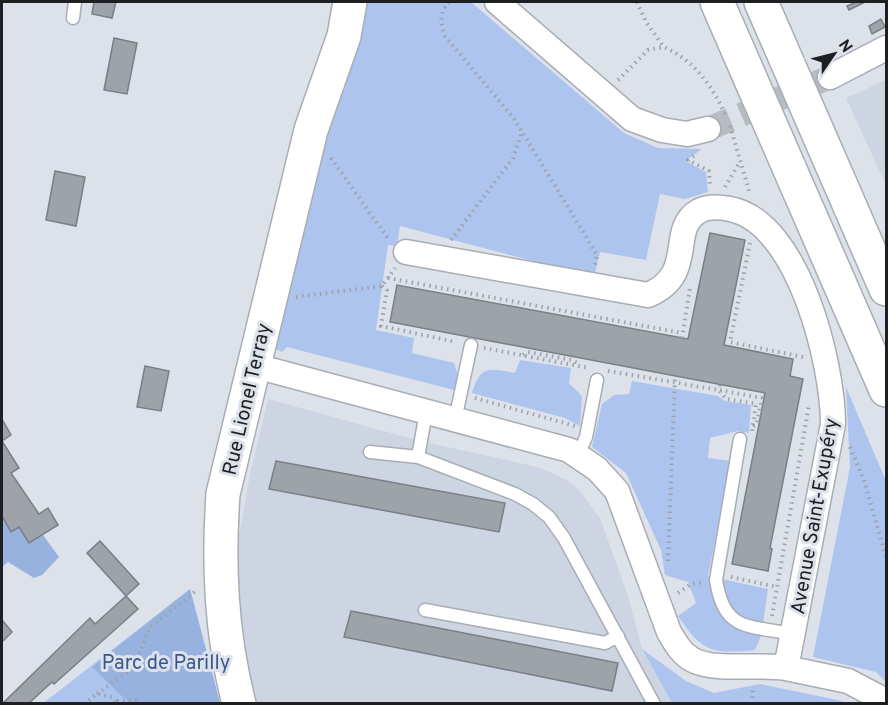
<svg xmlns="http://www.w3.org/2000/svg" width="888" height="705" font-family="Overpass,sans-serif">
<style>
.built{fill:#cdd5e3}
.green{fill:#adc4ee}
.forest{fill:#98b2e0}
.building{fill:#9ea3aa;stroke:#7a7e85;stroke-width:1.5}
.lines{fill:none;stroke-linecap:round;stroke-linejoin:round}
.minor-tunnel{stroke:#b7bbc2;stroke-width:24;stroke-dasharray:24 12;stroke-linecap:butt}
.service-casing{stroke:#a8adb4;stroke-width:15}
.minor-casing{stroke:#a8adb4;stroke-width:27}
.secondary-casing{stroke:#a8adb4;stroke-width:36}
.motorway-casing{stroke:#a8adb4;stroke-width:36}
.path{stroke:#9da1a8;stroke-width:4;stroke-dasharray:1.5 4.5;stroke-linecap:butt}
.service{stroke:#fff;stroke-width:12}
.minor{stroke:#fff;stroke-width:24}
.secondary{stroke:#fff;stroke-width:33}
.motorway{stroke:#fff;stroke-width:33}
.labels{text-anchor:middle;stroke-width:6;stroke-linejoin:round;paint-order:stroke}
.street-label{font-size:20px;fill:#1d1f22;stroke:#dde2ea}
.park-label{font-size:20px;fill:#365690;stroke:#dde2ea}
</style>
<rect width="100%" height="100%" fill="#dde2ea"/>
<path class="built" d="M886,80V185L846,98Z
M268,399L420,441L538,467L567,480L580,491L600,518L628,596L642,649L672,703L254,704L240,633L236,551L251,470Z"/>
<path class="green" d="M362,2H471L624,133L658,148L702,149L685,161L706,172L708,192L685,199L660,194L646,260L600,252L594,277L400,226L397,246L388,245L376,330L414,338L412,353L454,363L458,375L454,390L287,347L282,352L273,348Z
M520,360L571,368L569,383L582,396L580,426L565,418L472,393C480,365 490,368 515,373Z
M632,381L718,396L725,401L751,405L749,433L738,431L710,438L708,458L731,461L708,576L768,589L761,636L755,650C714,654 702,653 678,616L696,603L688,582L665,575L661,550L626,473L592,447L602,404L614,395L629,394Z
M846,387L886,481V682L876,672L813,657L850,467Z
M190,589L220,703L42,704Z
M642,649L686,681L714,693L760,684L838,700L845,703H672Z"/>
<path class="forest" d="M2,516L11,532L19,527L29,543L43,535L59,557L42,575L34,578L8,562L2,567Z
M190,589L220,703H129L92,667Z"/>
<path class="building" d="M94,2H116L112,18L92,14Z
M856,2H865L849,10L847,6Z
M881,19L885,27L872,34L869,26Z
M114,38L137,43L127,94L104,90Z
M55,171L85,177L76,226L46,220Z
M710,233L745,240L724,345L793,359L790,376L803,379L770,548L772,549L768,571L732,564L765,393L390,322L397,285L688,339Z
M145,366L169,371L161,411L137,407Z
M2,419L11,435L2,441L19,468L11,473L39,514L48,508L58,525L29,543L19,527L11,532L2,516Z
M276,461L505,503L499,532L269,489Z
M100,541L139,584L126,596L87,553Z
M126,596L138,609L54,684L52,682L28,704H2L90,618L95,624Z
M351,611L618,663L612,691L344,637Z
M2,620L12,632L2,642Z"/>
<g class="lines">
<path class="minor-tunnel" d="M708,129L830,77"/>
<g class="service-casing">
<path id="service" d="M73,18L75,2
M426,412L418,457L515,494L533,504L549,517L564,538L654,704
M455,420L471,345
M740,439L716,580C724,632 748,625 792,634
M370,452L418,457
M578,455L586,437L597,380
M425,610L605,643L618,636"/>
</g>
<g class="minor-casing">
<path id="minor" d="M497,2L632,119L662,130L687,134L708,129
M830,77L886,48
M406,252L648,295C698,274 667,229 699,211C708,206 720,207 730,209C799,222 833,365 833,424L786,668L848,681L886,701
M252,365L569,450L597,469L617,491L669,632C675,642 681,654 693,660C716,672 758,663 786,668"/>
</g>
<g class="secondary-casing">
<path id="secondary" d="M239,704C221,633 218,566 223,494L311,130L344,36L350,2"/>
</g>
<g class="motorway-casing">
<path id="motorway" d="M717,2L886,390
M761,2L886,289"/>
</g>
<path class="path" d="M449,2C439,13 440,23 445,36L515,120L597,255L595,265
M637,2L646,22L663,46
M618,80L648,50L664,47C694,60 712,86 725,114
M730,126L750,194
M694,156L688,160L709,171L710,187
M331,158L389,240
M725,187L740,162
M451,240L513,158L522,132
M750,243L730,342L803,357
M388,278L682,333
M382,286L387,290L381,326L456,342
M296,297L382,286L395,268
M682,338L690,288
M484,348L589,368
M523,355L528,352L572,360L579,364
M608,371L719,390L726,399L756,404L752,431
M720,385L719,390L762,398L757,423L753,427
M475,398L575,426
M850,447L864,480L886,557
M668,561L675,376
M731,577L777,587
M678,593L691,584L703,582
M772,616L809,405
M97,694L134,667L150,627L197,590
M117,701L135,700L138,704
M84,704L97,694L112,697L118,704
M752,704L753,686"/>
<use href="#service" class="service"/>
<use href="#minor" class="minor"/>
<use href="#secondary" class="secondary"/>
<use href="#motorway" class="motorway"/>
</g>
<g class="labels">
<g class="street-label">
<text transform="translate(246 399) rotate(-77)" y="7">Rue Lionel Terray</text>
<text transform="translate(814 516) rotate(-80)" y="7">Avenue Saint-Exupéry</text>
</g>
<g class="park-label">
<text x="166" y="669">Parc de Parilly</text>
</g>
</g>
<rect width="888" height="705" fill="none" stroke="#1d1f22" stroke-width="6"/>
<g transform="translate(834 54) rotate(55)" stroke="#dde2ea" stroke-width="4.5" paint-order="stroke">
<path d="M0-4.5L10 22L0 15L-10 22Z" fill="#1d1f22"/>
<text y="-9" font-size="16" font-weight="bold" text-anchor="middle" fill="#1d1f22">N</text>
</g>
</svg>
